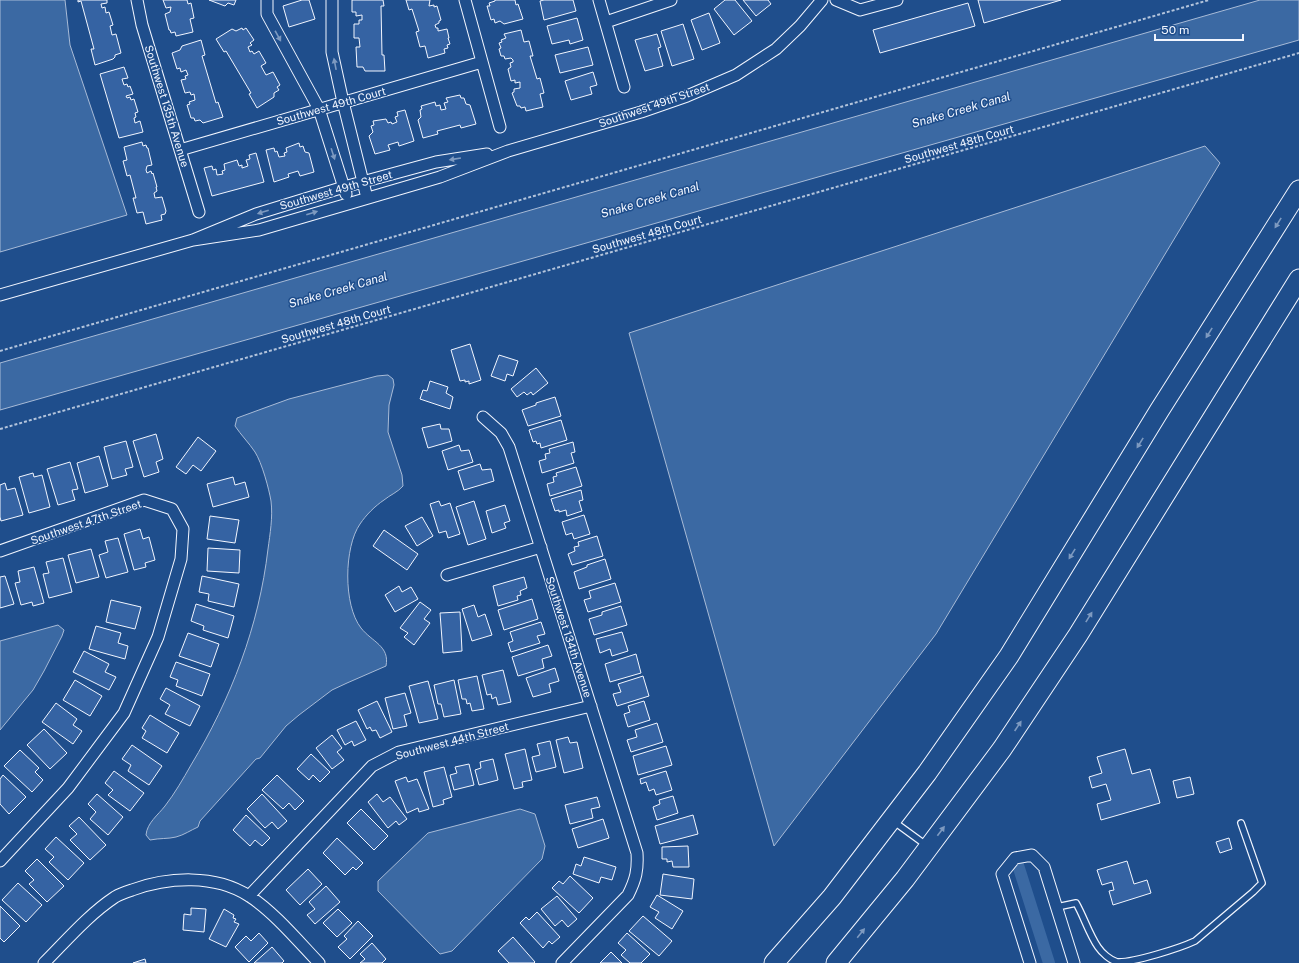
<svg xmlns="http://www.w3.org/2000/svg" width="1299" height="963" font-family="'Public Sans',sans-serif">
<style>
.water{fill:#3b69a3;stroke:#a8bbd7}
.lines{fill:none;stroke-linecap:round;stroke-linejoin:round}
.canal{stroke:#3b69a3;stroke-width:12}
.building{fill:#3563a3;stroke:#f2f6ff}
.service-casing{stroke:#f2f6ff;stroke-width:8}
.minor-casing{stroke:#f2f6ff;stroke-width:13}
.motorway-casing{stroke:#f2f6ff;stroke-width:21}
.path{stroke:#b3c4dc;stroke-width:2;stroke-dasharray:3 2;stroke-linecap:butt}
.service{stroke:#1f4e8c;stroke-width:5.5}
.minor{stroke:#1f4e8c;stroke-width:11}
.motorway{stroke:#1f4e8c;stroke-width:19}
.oneway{fill:#7e9ac0}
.labels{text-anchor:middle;stroke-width:3;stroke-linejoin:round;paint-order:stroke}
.street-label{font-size:11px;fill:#f2f6ff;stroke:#1f4e8c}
.water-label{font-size:12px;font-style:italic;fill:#f2f6ff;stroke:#1f4e8c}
</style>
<rect width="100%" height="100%" fill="#1f4e8c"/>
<path class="water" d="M0,0H65L70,45L127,215L0,252Z
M1260,0H1299V40L0,410V363Z
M1205,146L1220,163L936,634L774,846L629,333Z
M388,375L393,379L394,385L389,405L388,432L402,475L403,486C398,492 390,495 384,500C375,506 366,515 360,524C344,547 343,605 361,628C372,642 390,646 386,666L347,683L332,690L299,715L286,726L260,758L256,759L200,821L198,827C191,830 184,835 176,837C168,839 160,838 150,840L146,835C147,823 158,815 165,806C175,793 183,779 191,765C231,699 259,626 268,549C270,534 273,517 271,501C269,489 262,463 255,452C249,443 241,435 235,426L237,418L289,399L377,376Z
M58,625L64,630L62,636L44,671L33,690L0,730V641Z
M520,809L535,814L545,846L542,859L452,951L440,954L378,891V881L428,833Z"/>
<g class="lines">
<path class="canal" d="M1018,865L1049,963"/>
</g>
<path class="building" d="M78,0H107V3L101,4L102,8L105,7L106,13L109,12L113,25L110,26L112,35L116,34L121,53L115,55V57L113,59L95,65L91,49H94L81,1L78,2Z
M163,0H187L188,4L191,3L194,18L190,19L193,32L176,36L175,32L171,33L170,30H169L165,14L170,12L171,7L166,8Z
M209,0H236L234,5L228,3L225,6Z
M302,0H309L315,19L289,27L283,6Z
M352,0H383L384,6H381L382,55H384L385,71H365L363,67H357L356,47H360L359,38H354V24H359V20H362V15L356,16V12H352Z
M406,0H430L429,6L434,5V7L437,6L441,20L439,21V23L435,25L436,28H438V31L447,29L449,38H448L450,44L447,45L448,48L444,49L445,53L428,58L425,46L420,47L416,32L419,31L412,9L409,10Z
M495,0H515L516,5L518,4L523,19L504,24L500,21L495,23L494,19L491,20L487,6H490L489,3L495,1Z
M544,0H573L576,11L544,20L540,1Z
M725,0H735L752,21L734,35L714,9Z
M743,0H768L771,4L756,16Z
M978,0H1061L984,23Z
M968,3L975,26L880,53L873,30Z
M709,13L720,43L702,50L691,20Z
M577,18L583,40L570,44L569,40L552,44L547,26Z
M683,24L694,59L672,66L661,31Z
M242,28L243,30L246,28L254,40L250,43L252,45L248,47L250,52L252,51L254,54L259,51L266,63L261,66L266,75L273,72L280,85L277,87L279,90L274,93V97L257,108L249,94L251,93L226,51L224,52L216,39L232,29L236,31Z
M521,30L524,42L529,41L533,56H530L537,79L540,78L544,93L540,94L543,107L526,111L525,107L521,108L520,106H517L512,93L514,92V89L520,88V82L515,83V80L511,81L508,69L511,67L510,63L513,62V60L511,58L505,59L504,56H501L499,49L501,48L499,43L502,42L501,40L506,38L504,34Z
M657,34L661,47L658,48L663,66L645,71L635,40Z
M201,40L205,55L202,56L216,103L218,102L223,117L203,123L200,120L195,121L194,118H191L187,105L190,104L189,102L195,100L194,94L191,95L190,92L185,93L181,80L186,79L185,76L188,75L186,70L181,72L180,68L177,69L172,53L180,50L182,46Z
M588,47L593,65L560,73L555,55Z
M124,67L128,78L122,79L124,85L127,84L128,87L130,86L133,94L126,96L127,98L130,97L131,100L134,99L138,112L135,113L136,117L134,118L135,123L140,121L143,132L119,138L100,74Z
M593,72L597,85L590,87L592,94L571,100L565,81Z
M460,95L461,98H464L466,104L470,105L476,124L461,128L460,125L437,131L438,134L423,138L418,120L421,117L420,110L422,109L421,106L435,102L436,106L440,105L441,110L446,109L444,103L448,102L446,98Z
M405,110L414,141L399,146L398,142L388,145L390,150L375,154L369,136L373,132L371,126L374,125L373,121L386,119L388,123L391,122L392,124L397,122L395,117L398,116L397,112Z
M142,142L143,146L146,145L147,148H148L152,165L147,166L146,170L147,173L151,171L152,174L153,173L157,187H156L157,191L154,193L155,198L162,197L166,211L165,214L161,215L162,220L146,224L143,212L137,213L133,198H136L130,175L127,176L123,161L127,160L124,147Z
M299,143L300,147L303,146L305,152L309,153L314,172L300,176L298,171L288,174L289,177L274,182L266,150L274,148L275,152L277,151L279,157L285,156L284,153L287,152L286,148Z
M256,153L264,182L212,196L204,168L212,166L213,170L216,169L217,175L223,174L222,171L225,170L224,164L237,160L239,166L242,165V168L248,166L246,160L250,159L249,155Z
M470,344L481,380L469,384V381L465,382V380L460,381L451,350Z
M499,355L518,361L513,376L507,374L505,381L491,376Z
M536,368L548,383L533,395L531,392L527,395L524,392L517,397L511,389Z
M430,381L448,387L446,393L453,397L450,409L420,399L423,390L427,391Z
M555,397L561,416L528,426L522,410L536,405V403Z
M561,420L567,440L541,448L540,443L537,444L536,441L533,442L529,430Z
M440,424L441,429H449L452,441L428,448L422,428Z
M156,434L163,459L156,462L159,472L144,477L133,441Z
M198,437L216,451L201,471L193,465L186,474L176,467Z
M126,441L133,467L125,469L127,475L112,479L104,447Z
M573,442L575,452L571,453L574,463L542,473L539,461L546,459L545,454L550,453L549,449Z
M459,445L461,451L469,450L473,462L448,470L442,451Z
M99,456L108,486L85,493L77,463Z
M70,462L78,489L72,490L75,500L58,505L47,469Z
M480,464L482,470L491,469L494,481L464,490L458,471Z
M576,467L582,486L550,496L547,484L554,482L553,477L557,476L556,473Z
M33,473L34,477L42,475L50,507L29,513L19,477Z
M233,477L235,485L245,482L249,497L213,507L207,484Z
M5,483L7,490L15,488L23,515L1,521L0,517V485Z
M581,490L583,500L579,501L582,511L567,516L566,510L559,512V510L555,511L551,499Z
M439,501L441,506L450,503L460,534L448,538L446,531L439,533L430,504Z
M474,501L486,539L468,545L456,507Z
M505,505L510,521L504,523L506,528L492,533L486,511Z
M584,515L590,534L574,539L572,533L566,535L562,522Z
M210,516L239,520L235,543L207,539Z
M422,517L433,536L417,546L405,526Z
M140,529L143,539L149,537L155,560L145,563L146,567L134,570L124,534Z
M384,530L418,554L407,570L373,546Z
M597,536L603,556L572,565L568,554L575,551L574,547L579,546L578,542Z
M118,538L128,572L106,578L99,555L108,552L105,541Z
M208,548L240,550L239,573L207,571Z
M91,549L99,577L76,583L68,555Z
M63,558L72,592L49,598L43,574L49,573L46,562Z
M605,559L611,579L579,589L574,572L587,567V565Z
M34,567L44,603L33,606L32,602L21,605L15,583L20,582L18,571Z
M5,576L14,604L0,608V577Z
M202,576L239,584L234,607L208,601L209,594L199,592Z
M524,577L527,588L520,591L521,595L517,596L518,600L498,606L493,586Z
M615,583L621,602L588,612L584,600L591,598L589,591Z
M399,586L402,592L411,587L418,599L395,612L385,595Z
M532,599L538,619L504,630L498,610Z
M111,600L141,607L135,629L106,622Z
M420,602L431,610L424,619L430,623L414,645L404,637L408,633L400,628Z
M196,604L234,616L228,638L203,630L204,626L191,621Z
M474,605L478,617L485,614L492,635L472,641L462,609Z
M621,606L627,625L594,635L589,619L602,615V612Z
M460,612L462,651L443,653L440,613Z
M541,622L545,634L537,636L540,643L511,652L508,643L513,641L510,632Z
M96,626L121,633L118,643L128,646L125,659L89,649Z
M622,632L628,651L612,656L610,649L600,653L596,639Z
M188,633L219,644L211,667L179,656Z
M548,645L552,656L542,659L544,668L518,676L512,657Z
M84,651L109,664L105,672L116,677L109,690L73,672Z
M636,654L641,673L610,682L605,664Z
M176,662L210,674L202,696L176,686L178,680L170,677Z
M555,668L559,681L549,684L551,692L533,697L526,678Z
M503,670L511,702L498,705L496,697L492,699L491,694L487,695L482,675Z
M477,676L484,709L472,711L470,703L467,704L466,699H462L458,680Z
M643,676L649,696L617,706L613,694L621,692L618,684Z
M75,680L102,696L90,716L63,700Z
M454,680L461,714L444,717L441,704H438L434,685Z
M428,681L438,719L419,723L409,686Z
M166,688L200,706L190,726L165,714L170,705L160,699Z
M405,693L411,713L404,715L407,726L393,729L385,698Z
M377,701L392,732L380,738L376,730L372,731L370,727L367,729L358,710Z
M644,701L650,720L628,727L624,714L630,712L628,706Z
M56,703L77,719L73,725L82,731L73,744L42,722Z
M150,715L179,733L167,753L142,738L146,731L142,728Z
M356,721L366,740L354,746L352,741L345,745L337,730Z
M657,723L663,742L631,752L627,740L637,737L635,730Z
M44,729L67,753L50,769L27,745Z
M332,735L342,748L337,752L344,760L332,769L316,748Z
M568,737L570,743L577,742L583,768L564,773L556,740Z
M550,741L556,767L536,772L532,757L540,755L537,744Z
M132,745L162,766L149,785L128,771L131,765L122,759Z
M666,746L672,765L638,775L633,756Z
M525,749L532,780L522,782L523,787L514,789L505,754Z
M1125,749L1132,774L1150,769L1160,803L1101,820L1097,804L1111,800L1106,784L1092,788L1089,777L1102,773L1097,757Z
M20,750L39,768L35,772L43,780L32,792L4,766Z
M311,754L330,772L320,782L313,775L309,780L297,769Z
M493,759L498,780L479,785L475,770L481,768L480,762Z
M469,764L474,785L454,790L450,775L457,773L455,767Z
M444,767L452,797L443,800L444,804L433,807L424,772Z
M114,771L144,793L130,811L108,795L113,790L105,783Z
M666,771L672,790L656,795L654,789L649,791L646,782L641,784L640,779Z
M3,775L26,797L9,814L0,804V779Z
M277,775L304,801L295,810L289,803L283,809L262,790Z
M406,777L408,782L417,779L429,809L419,812L418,808L407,813L395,781Z
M1190,777L1194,794L1177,798L1173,781Z
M97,794L123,817L108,835L90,819L96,812L88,804Z
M262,794L287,821L278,829L272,822L265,828L247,809Z
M377,794L383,802L390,797L407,819L399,825L396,821L388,828L368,802Z
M673,796L678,813L657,820L653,807L660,804L659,800Z
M597,797L600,807L591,809L593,818L570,824L565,805Z
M361,809L388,836L374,850L347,823Z
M246,815L270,838L262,846L255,840L250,846L233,830Z
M693,815L698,834L660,844L655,826Z
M79,817L106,845L90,860L70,840L77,834L69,826Z
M603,819L609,838L578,848L572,829Z
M56,837L84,863L68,880L49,862L54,857L45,849Z
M337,838L363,863L356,870L353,867L345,875L323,853Z
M1229,838L1232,849L1220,853L1216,842Z
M688,846L689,867H673L672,861L667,862V859H662V847Z
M584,857L616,867L612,880L601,877L599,883L573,874L576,864L581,866Z
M37,859L64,886L47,902L29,884L34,880L25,871Z
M1127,861L1134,884L1147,880L1151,893L1113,905L1109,891L1114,890L1112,882L1102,885L1097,870Z
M308,869L322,884L300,905L286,890Z
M663,874L694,879L692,899L660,895Z
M570,876L593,898L579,913L552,888L559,881L563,884Z
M18,883L42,905L26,922L2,900Z
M326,886L340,902L315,924L307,915L315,909L309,902Z
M657,895L683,911L672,929L655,918L659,912L650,907Z
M557,896L577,919L568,927L562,920L555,926L541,909Z
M0,906L20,926L4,942L0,938Z
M191,908L206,909L204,932L183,930L184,914L191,915Z
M224,909L234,915L233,918L236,919L234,922L239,924L226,947L209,939Z
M338,909L352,923L337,937L323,923Z
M537,912L560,937L552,944L549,941L543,948L520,923L526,917L529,920Z
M643,916L672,941L659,956L629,931Z
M358,921L373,936L350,959L338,947L347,939L344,936Z
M259,933L268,943L249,962L235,947L246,936L251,941Z
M627,933L650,954L641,963H630L621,955L626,950L618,943Z
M513,937L535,962L534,963H509L498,951Z
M372,943L386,959L382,963H360L365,959L360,954Z
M272,947L284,961L282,963H254Z
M611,952L622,963H600Z
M145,959L146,963H133Z"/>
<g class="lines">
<g class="service-casing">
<path id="service" d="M893,821L926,845
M1057,907L1076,903C1084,917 1089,934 1098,947C1102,953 1110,960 1117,962C1133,963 1180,948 1195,941L1253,892L1262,883L1241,823"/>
</g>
<g class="minor-casing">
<path id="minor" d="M137,0L142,25L199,212
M267,0V14L319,109L346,194
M332,0V52L343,102L367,198
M465,0L500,127
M599,0L624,87
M836,0L860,10L897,0
M606,22L671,0
M180,150L482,62
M193,240L259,230L440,177L508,151L641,112L687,96L736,75L776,49L800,26L822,0
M0,295L193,240L256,214L344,187L436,162L487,154
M483,417L501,433L509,447L637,853C638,870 636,879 628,895L562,963
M0,551L144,500L172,509L183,529L181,559L158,637L124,713L68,788L0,861
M447,575L541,547
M249,896L372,766L399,752L591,706
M44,963C67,940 88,915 115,897C120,894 126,892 132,890C168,877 215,874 249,896C273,911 299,942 319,963
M1030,963L1002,874L1015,858L1032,855L1044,867L1074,963"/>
</g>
<g class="motorway-casing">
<path id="motorway" d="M774,963L832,897L927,773L1009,656L1159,411L1299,190
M836,963L905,879L1002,749L1078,635L1299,279"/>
</g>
<path class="path" d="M0,351L1209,0
M0,429L1299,53"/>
<use href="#service" class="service"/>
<use href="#minor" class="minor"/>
<use href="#motorway" class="motorway"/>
</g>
<defs><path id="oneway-solid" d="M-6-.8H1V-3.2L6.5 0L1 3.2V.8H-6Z"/></defs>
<g class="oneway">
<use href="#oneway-solid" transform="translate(278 36) rotate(61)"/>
<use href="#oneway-solid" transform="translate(335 64) rotate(-101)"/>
<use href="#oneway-solid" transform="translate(333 154) rotate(72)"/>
<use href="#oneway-solid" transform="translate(455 159) rotate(171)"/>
<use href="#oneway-solid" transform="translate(263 212) rotate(163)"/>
<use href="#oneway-solid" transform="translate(312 213) rotate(-17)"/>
<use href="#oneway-solid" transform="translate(1278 223) rotate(122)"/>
<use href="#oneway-solid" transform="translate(1209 333) rotate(122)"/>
<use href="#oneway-solid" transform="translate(1140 443) rotate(122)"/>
<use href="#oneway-solid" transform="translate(1072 554) rotate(122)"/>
<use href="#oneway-solid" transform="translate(1089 617) rotate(-58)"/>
<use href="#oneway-solid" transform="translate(1018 726) rotate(-56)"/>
<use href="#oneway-solid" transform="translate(941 831) rotate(-53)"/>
<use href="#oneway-solid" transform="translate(861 933) rotate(-51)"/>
</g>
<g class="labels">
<g class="street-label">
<text transform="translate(654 105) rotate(-19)" y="4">Southwest 49th Street</text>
<text transform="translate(167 106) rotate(73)" y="4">Southwest 135th Avenue</text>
<text transform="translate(331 106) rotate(-16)" y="4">Southwest 49th Court</text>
<text transform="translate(959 144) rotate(-16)" y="4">Southwest 48th Court</text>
<text transform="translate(336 190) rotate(-16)" y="4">Southwest 49th Street</text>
<text transform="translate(647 234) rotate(-16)" y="4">Southwest 48th Court</text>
<text transform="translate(336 324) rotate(-16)" y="4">Southwest 48th Court</text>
<text transform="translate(86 522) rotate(-19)" y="4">Southwest 47th Street</text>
<text transform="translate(569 637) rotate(72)" y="4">Southwest 134th Avenue</text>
<text transform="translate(452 741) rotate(-15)" y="4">Southwest 44th Street</text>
</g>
<g class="water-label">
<text transform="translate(961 110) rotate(-16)" y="4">Snake Creek Canal</text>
<text transform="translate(650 200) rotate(-16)" y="4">Snake Creek Canal</text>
<text transform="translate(338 290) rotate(-16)" y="4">Snake Creek Canal</text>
</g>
</g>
<path d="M1155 34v6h88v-6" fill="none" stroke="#f2f6ff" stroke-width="2"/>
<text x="1161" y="34" font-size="12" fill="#f2f6ff" stroke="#1f4e8c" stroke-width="3" paint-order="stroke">50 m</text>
</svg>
